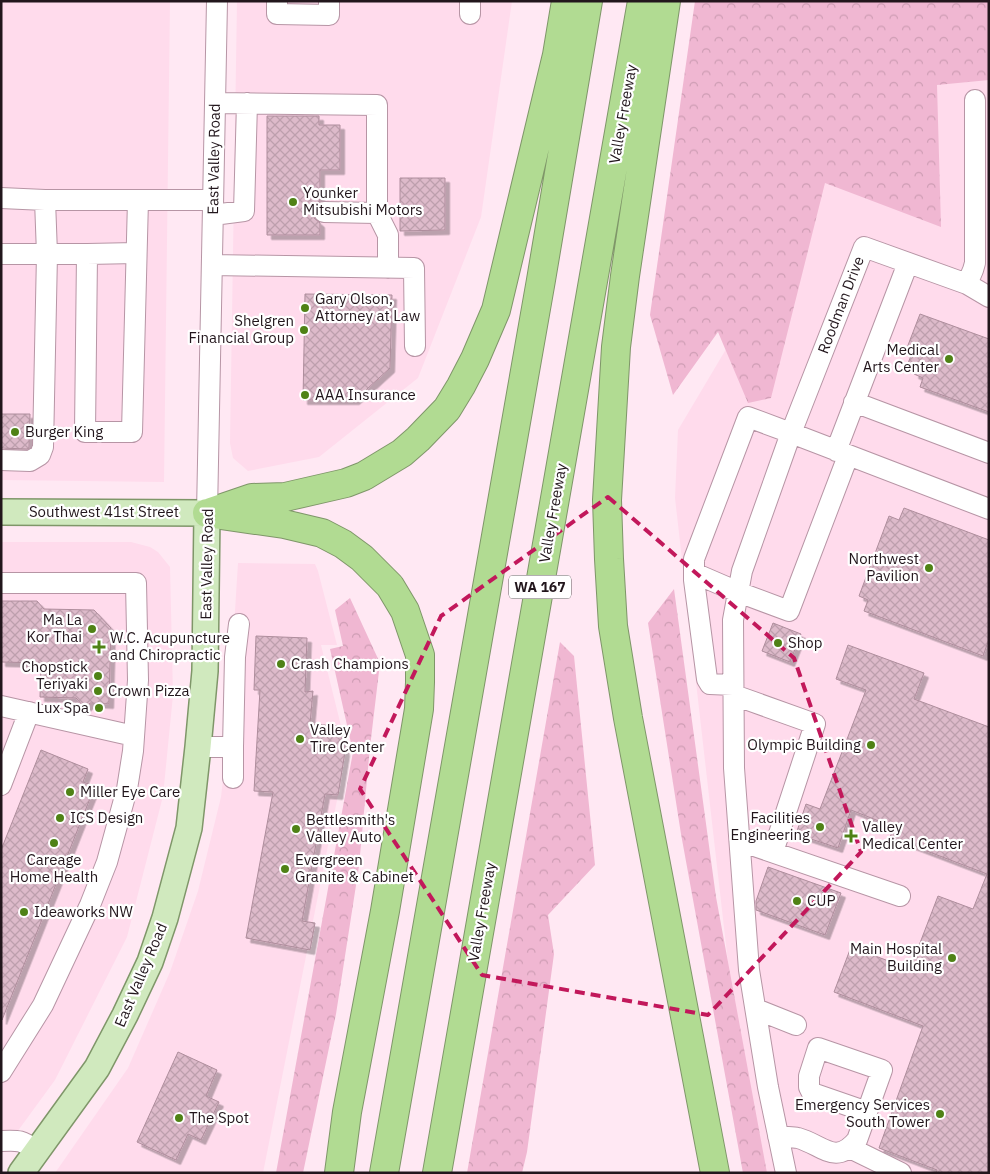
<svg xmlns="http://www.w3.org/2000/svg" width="990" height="1174" font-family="'IBM Plex Sans',sans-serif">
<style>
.built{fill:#ffdbec}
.forest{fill:url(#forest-crowns)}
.building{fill:url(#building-cross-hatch);stroke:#ae8d9c;filter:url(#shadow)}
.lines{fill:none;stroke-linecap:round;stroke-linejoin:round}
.minor-casing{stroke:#b795a5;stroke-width:22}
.major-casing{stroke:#7f9669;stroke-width:28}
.highway-casing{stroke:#7f9669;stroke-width:30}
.minor{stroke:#fff;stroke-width:20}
.major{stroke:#d0e9be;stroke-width:25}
.highway{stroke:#b1db92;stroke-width:28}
.marked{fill:none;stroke:#c2185b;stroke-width:4;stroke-dasharray:10 6;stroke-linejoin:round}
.poi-dot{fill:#4f8216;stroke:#fff;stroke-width:2}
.labels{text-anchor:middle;stroke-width:4.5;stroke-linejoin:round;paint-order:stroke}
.shield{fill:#fff;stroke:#645c60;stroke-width:1}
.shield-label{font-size:14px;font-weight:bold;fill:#22161c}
.street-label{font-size:15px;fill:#22161c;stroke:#fff}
.poi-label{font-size:15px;fill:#22161c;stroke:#fff;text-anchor:start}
</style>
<defs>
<pattern id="forest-crowns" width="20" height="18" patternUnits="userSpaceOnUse" patternTransform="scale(1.25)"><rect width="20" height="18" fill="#f0b7d2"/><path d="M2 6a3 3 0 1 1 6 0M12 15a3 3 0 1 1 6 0" fill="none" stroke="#ce9db4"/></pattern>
<pattern id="building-cross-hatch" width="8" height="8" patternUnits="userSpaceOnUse" patternTransform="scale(1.25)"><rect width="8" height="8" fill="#ddbaca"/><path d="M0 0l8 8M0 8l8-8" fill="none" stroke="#bd9fad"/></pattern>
<filter id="shadow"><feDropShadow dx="4.5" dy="4.5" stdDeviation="0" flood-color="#0004"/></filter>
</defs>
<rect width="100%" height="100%" fill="#ffe8f3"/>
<path class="built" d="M1,1H170L164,482L1,480Z
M237,1H512L481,217L418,378L319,457L248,471L233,458L230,443Z
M933,1H989V1173H752L675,498L678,430Z
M1,542H131L150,547L158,552L170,567L173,695L163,796L127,937L55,1080L1,1154Z
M238,563L315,564L318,571L337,645H321L341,726L345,752L338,795L263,1173H55L128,1068L170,972L198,891L221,797L226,754Z"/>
<path class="forest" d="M695,1H989V80L937,85L941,227L825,183L771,398L748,403L718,332L673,395L650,315Z
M674,589L716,897L767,1173H743L681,834L648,623Z
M350,598L380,663L370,747L359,866L336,1014L303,1173H276L353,752L330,649L343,646L335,610Z
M560,642L574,656L595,865L548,915L554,954L527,1152L522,1173H467Z"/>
<path class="building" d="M267,116H319V125H340V170H320V201L314,205L312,212L314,218L320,223V235H267Z
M400,178H445V230L400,231Z
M305,294L392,295L390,368L355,400H303Z
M920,314L989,339V412L920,387L923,378L914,374L916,366L908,363L911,356L905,353Z
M1,414H30L29,448L27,449L1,448Z
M904,508L989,540V639L983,656L864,611L868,600L859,596L889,516L899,520Z
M1,601H37L44,609L94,610L111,628L109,704L90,703L85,708L76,698L40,697L41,663L1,662Z
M773,623L801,634L790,662L762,651Z
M256,636L307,638L305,692L313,691L310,724L341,726L345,752L338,795L325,794L302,921L315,923L310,950L246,938L273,792L254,791L260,690H254Z
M848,645L924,673L914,699L989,727V1173H936L937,1170L879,1148L923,1026L834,992L851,947L910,969L938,896L973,909L987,874L890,837L894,827L851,810L838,848L796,834L806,804L820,809L866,690L836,679Z
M41,750L88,769L83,782L95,786L2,1020L1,850Z
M768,867L841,893L825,935L756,910V901Z
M178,1052L217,1070L206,1096L219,1102L201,1140L188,1134L176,1160L137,1142Z"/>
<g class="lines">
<g class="minor-casing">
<path id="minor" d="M277,1V14L329,15V1
M470,14V1
M215,103L377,105V213L388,235V268
M1,198L45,200H213
M324,212L377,213
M213,215L244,211L247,103
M1,254H87L136,253
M87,254L85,432H132L138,200
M212,265L414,268L415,346
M967,284L973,270L975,263V100
M854,402L989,453
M836,451L908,263
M1,460L30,461L40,455L43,447L47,254L45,200
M207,513L217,1
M694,573L738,592L789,611L848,456
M1,583H136L138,680L133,751L127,789L107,862L90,905L43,1005L1,1072
M733,685L710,684L707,679L694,580V559L748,417L791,433L864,247L967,284L989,297
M734,695L815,724L773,852
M1,706L134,736
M198,747H233L235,657L239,624
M233,747V778
M1,785L29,712
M740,841L900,896
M756,1009L796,1025
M778,1136C784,1137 792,1137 798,1138C823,1145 835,1166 857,1140L882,1070L818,1048L809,1076V1087L812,1093L867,1112
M1,1141C19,1140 22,1140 37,1151
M850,1148L901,1173
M786,1173L768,1087L749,970L734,768L733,620L742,571L791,433L989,509"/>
</g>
<g class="major-casing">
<path id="major" d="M1,512L207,513L205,671L198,747L189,828L165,918L150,962L125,1015L97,1068L21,1173"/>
</g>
<g class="highway-casing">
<path id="highway" d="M666,1L625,276L616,347L607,500L609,559L613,626L628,718L715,1173
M211,512L252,498L285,497L346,483L364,476L402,453L418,439L447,409L461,386L475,359L496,310L557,55L566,1
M207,513L284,524L322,533L343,544L362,558L390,586L405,611L420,655V682L419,709L385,911L347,1112L339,1173
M384,1173L541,280L588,1
M437,1173L642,1"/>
</g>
<use href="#minor" class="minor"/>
<use href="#major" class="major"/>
<use href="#highway" class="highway"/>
</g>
<path class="marked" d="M608,497L794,658L861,852L708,1015L482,975L360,789L441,616Z"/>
<g class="poi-dot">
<circle cx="293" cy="202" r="5"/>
<circle cx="305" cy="308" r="5"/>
<circle cx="304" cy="330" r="5"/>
<circle cx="949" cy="359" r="5"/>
<circle cx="305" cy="395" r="5"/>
<circle cx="15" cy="432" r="5"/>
<circle cx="929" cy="568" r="5"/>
<circle cx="92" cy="629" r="5"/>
<circle cx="778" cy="643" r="5"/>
<path d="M96.5 639.5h5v5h5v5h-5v5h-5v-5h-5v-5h5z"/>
<circle cx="281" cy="664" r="5"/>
<circle cx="98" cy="676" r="5"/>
<circle cx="98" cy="691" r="5"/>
<circle cx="99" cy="708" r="5"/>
<circle cx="300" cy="739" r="5"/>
<circle cx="871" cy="745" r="5"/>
<circle cx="70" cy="792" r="5"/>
<circle cx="60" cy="818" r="5"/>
<circle cx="820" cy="827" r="5"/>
<circle cx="296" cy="829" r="5"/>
<path d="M848.5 828.5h5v5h5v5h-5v5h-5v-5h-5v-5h5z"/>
<circle cx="54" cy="843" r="5"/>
<circle cx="285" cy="869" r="5"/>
<circle cx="797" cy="901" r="5"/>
<circle cx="24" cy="912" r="5"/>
<circle cx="952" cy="958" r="5"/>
<circle cx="940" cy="1114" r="5"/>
<circle cx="179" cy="1118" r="5"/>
</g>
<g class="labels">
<rect class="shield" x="509" y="575.5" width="62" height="23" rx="4"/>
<g class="shield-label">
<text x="540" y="592">WA 167</text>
</g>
<g class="street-label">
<text transform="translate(623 114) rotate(-80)" y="5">Valley Freeway</text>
<text transform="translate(214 159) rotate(-89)" y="5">East Valley Road</text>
<text transform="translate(841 305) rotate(-69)" y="5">Roodman Drive</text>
<text x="104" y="517">Southwest 41st Street</text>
<text transform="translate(553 513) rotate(-80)" y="5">Valley Freeway</text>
<text transform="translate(207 564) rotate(-89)" y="5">East Valley Road</text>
<text transform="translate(482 912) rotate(-80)" y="5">Valley Freeway</text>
<text transform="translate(141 975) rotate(-67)" y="5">East Valley Road</text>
</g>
<g class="poi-label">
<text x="303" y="198">Younker<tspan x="303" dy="17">Mitsubishi Motors</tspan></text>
<text x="315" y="304">Gary Olson,<tspan x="315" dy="17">Attorney at Law</tspan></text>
<text x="294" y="326" text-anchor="end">Shelgren<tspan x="294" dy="17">Financial Group</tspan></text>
<text x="939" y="355" text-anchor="end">Medical<tspan x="939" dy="17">Arts Center</tspan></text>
<text x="315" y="400">AAA Insurance</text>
<text x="25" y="437">Burger King</text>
<text x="919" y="564" text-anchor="end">Northwest<tspan x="919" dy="17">Pavilion</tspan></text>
<text x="82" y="625" text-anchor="end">Ma La<tspan x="82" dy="17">Kor Thai</tspan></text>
<text x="110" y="643">W.C. Acupuncture<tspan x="110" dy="17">and Chiropractic</tspan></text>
<text x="788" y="648">Shop</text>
<text x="291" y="669">Crash Champions</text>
<text x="88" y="672" text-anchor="end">Chopstick<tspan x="88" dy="17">Teriyaki</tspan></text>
<text x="108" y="696">Crown Pizza</text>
<text x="89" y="713" text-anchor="end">Lux Spa</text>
<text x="310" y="735">Valley<tspan x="310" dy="17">Tire Center</tspan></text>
<text x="861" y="750" text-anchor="end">Olympic Building</text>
<text x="80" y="797">Miller Eye Care</text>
<text x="70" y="823">ICS Design</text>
<text x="810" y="823" text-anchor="end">Facilities<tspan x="810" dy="17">Engineering</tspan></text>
<text x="306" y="825">Bettlesmith's<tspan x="306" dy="17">Valley Auto</tspan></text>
<text x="862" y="832">Valley<tspan x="862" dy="17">Medical Center</tspan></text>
<text x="54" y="865" text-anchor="middle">Careage<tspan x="54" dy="17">Home Health</tspan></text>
<text x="295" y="865">Evergreen<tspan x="295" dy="17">Granite &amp; Cabinet</tspan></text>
<text x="807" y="906">CUP</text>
<text x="34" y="917">Ideaworks NW</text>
<text x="942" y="954" text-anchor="end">Main Hospital<tspan x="942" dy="17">Building</tspan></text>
<text x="930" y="1110" text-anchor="end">Emergency Services<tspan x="930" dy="17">South Tower</tspan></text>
<text x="189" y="1123">The Spot</text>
</g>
</g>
<rect width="990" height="1174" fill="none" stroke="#22161c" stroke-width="5"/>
</svg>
